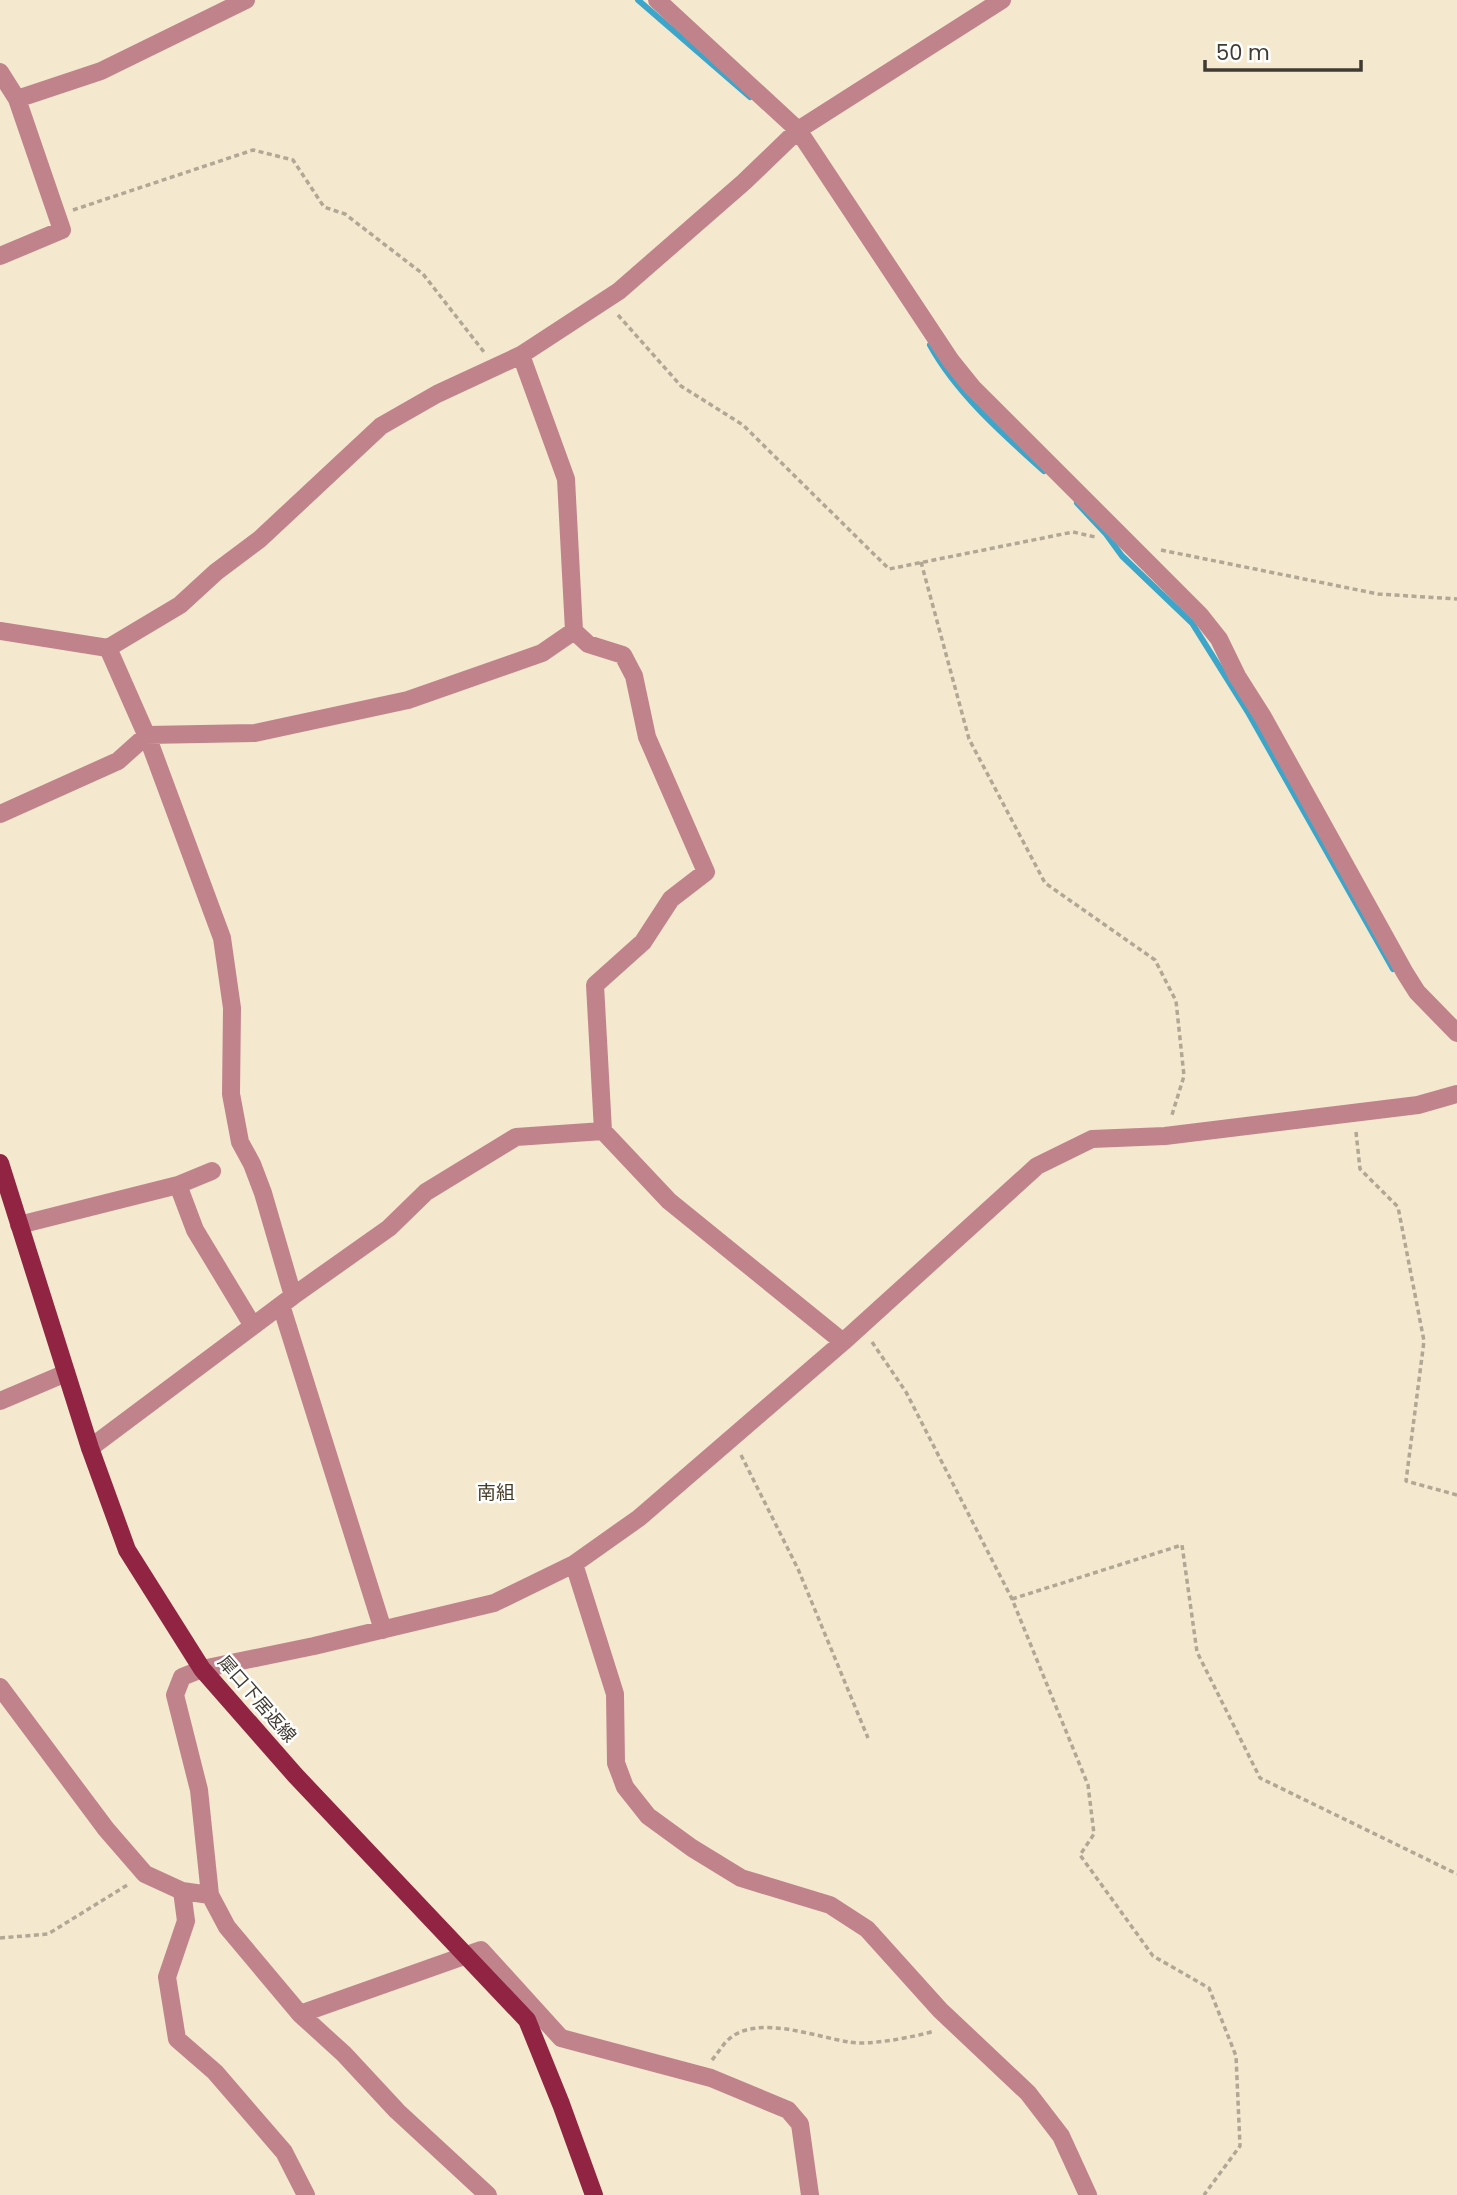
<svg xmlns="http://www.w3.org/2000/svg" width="1457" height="2195" font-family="Poppins,'Noto Sans JP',sans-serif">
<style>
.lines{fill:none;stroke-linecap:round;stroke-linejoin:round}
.stream{stroke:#3ba6ca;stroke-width:6}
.path{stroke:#b1a794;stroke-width:3.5;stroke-dasharray:5 3.5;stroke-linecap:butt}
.minor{stroke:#c0838c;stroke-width:18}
.major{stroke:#902442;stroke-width:18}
.labels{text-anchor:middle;stroke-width:5;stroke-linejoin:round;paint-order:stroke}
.street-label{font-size:18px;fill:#403b32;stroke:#fff}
.neighbourhood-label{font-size:19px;fill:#473e2a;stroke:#fff}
</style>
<rect width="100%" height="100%" fill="#f4e8cf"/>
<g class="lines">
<path class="stream" d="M638,0L750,97
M930,345C957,394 1003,434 1044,471
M1077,503L1106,534L1122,556L1192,623L1249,714L1393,969"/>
<path class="path" d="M73,210L253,150L293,160L324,207L345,214L423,274L484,352
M618,315L681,386L743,425L889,569L1073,532L1095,537
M1161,550L1378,594L1457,599
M921,562L969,739L1045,883L1155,960L1176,1001L1184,1076L1171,1118
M1356,1132L1360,1169L1398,1207L1424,1341L1406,1481L1457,1495
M872,1342L906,1392L1012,1599L1088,1785L1094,1834L1080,1855L1153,1956L1209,1988L1236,2056L1240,2146L1204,2195
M741,1455L798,1569L868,1738
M1012,1599L1182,1545L1197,1652L1260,1778L1457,1874
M0,1938L48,1934L129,1884
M712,2060C718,2053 723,2044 729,2039C757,2014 816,2037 849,2042C867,2046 915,2037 934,2031"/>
<path class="minor" d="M657,0L798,130L951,361L972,387L1200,615L1219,639L1237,676L1263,717L1405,973L1417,992L1457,1033
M0,72L17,99L62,230L0,256
M17,99L101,71L246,0
M0,631L108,648L180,605L216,572L260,539L381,426L437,394L521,355L619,291L744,182L798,130L1002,0
M0,814L118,761L147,735L255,733L408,700L542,653L574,631
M603,1131L669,1201L843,1342
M178,1185L195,1230L253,1326
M19,1225L178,1185L212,1171
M293,1296L389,1228L426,1192L516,1137L603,1131L595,985L643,942L671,899L706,872L647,737L634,676L623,655L588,644L574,631L566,479L521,355
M281,1305L383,1630
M0,1401L66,1373
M90,1448L293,1296L263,1193L252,1164L240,1142L231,1094L232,1008L222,938L149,741L108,648
M574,1564L615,1694L616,1763L625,1787L648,1816L692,1848L741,1878L830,1905L867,1929L940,2010L1028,2093L1061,2136L1088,2195
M0,1687L106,1829L145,1874L182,1891L210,1895
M182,1891L186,1921L167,1977L177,2039L215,2072L284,2152L306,2195
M300,2014L481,1950L561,2038L711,2078L788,2110L800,2124L810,2195
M488,2195L397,2111L344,2054L300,2014L227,1927L210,1895L199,1790L175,1695L182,1677L202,1669L314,1646L494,1603L574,1564L639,1518L843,1342L1037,1166L1092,1139L1165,1136L1418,1105L1457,1094"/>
<path class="major" d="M0,1163L90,1448L127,1550L202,1669L295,1775L527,2020L561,2104L594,2195"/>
</g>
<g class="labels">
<g class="street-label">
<text transform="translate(257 1699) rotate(49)" y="6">犀口下居返線</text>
</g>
<g class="neighbourhood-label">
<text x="496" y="1499">南組</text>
</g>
</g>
<path d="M1205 60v10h156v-10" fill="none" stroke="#403b32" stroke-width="3.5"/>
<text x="1216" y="60" font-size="21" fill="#403b32" stroke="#ffffff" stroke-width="5" paint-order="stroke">50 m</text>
</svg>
